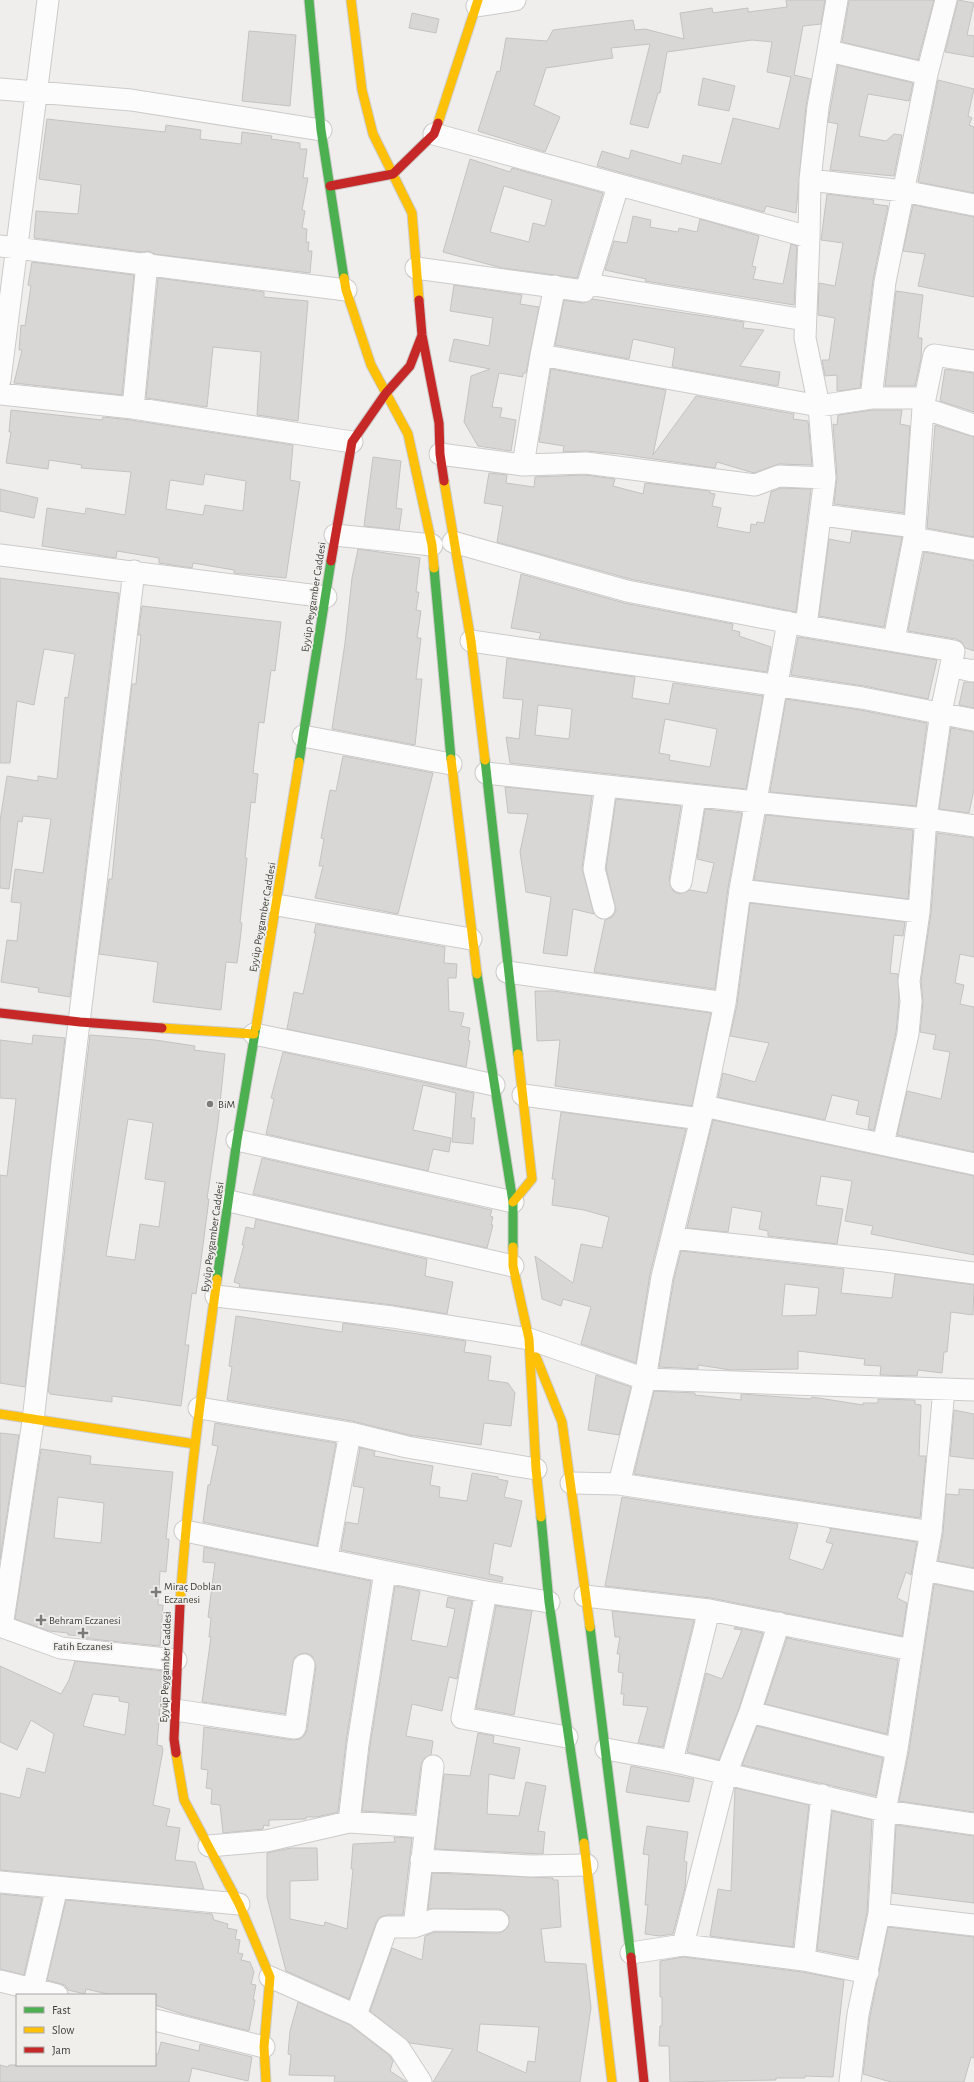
<svg xmlns="http://www.w3.org/2000/svg" width="974" height="2082" font-family="'Alegreya Sans',sans-serif">
<style>
.building{fill:#d8d7d6;stroke:#c4c3c2;fill-rule:evenodd}
.lines{fill:none;stroke-linecap:round;stroke-linejoin:round}
.street-casing{stroke:#cccbca;stroke-width:23}
.fast-casing{stroke:#cccbca;stroke-width:11}
.slow-casing{stroke:#cccbca;stroke-width:11}
.jam-casing{stroke:#cccbca;stroke-width:11}
.street{stroke:#fdfcfc;stroke-width:21}
.fast{stroke:#4caf50;stroke-width:9}
.slow{stroke:#ffc107;stroke-width:9}
.jam{stroke:#c62828;stroke-width:9}
.poi-dot{fill:#7b7b79;stroke:#f0efeb;stroke-width:1.5}
.labels{text-anchor:middle;stroke-width:3.5;stroke-linejoin:round;paint-order:stroke}
.street-label{font-size:11px;fill:#3d3d3b;stroke:#f0efeb}
.poi-label{font-size:11px;fill:#3d3d3b;stroke:#f0efeb;text-anchor:start}
</style>
<rect width="100%" height="100%" fill="#efeeec"/>
<path class="building" d="M786,0H825L821,24L803,26L794,75L811,79L806,106L796,213L766,206L764,212L597,166L602,151L629,159L631,150L681,164L683,155L721,164L733,118L779,129L791,77L767,72L772,42L752,40L667,52L660,93H658L648,128L630,124L650,44L611,48L613,58L546,68L534,105L560,117L545,152L478,131L497,71L500,72L506,38L547,41L553,30L633,20L635,30L645,29L684,39L680,13L712,8L713,13L748,8V12L787,7Z
M849,0H934L918,60L842,42Z
M958,0L974,3L967,35L974,36V57L945,52Z
M412,13L439,19L436,33L409,28Z
M249,31L296,35L290,106L242,101Z
M838,65L913,83L909,101L868,94L859,136L886,141L894,134L902,135L894,176L830,170L838,124L828,122Z
M703,78L735,86L729,111L698,105Z
M938,80L974,89L968,116L972,118L969,125L974,127V193L918,182Z
M47,119L165,132L166,125L201,130L200,139L241,144L242,132L272,136L271,139L300,143V149H307L303,178H308L302,210L305,211L302,228L307,229L306,242H309L308,251H312L310,273L154,254L149,251L142,252L34,238L36,211L78,214L81,185L39,179Z
M470,159L510,172L512,168L603,193L577,278L502,268L443,252ZM504,186L552,200L545,226L533,223L529,242L490,232Z
M827,194L874,200L873,204L888,206L873,280L860,388L839,391H837V375L825,376L822,360H829L835,318L818,315L819,283L835,286L843,243L821,240Z
M913,205L974,217V297L918,286L925,254L903,251Z
M633,216L651,220L650,227L678,232L679,228L697,232L700,219L759,236L752,266L756,267L753,279L783,284L791,244L797,246L794,305L645,281L646,279L605,270L614,241L627,243Z
M32,262L134,275L122,395L14,383L22,350H19L21,325L25,326L31,286L28,285Z
M158,278L264,292V297L308,301L298,421L257,415L261,352L213,347L207,407L146,398Z
M454,285L522,295L520,304L539,307L526,373H523V377L499,373L492,407L502,408L500,417L516,420L511,451L478,446L464,422L471,376L490,369L449,361L454,339L489,346L493,318L450,311Z
M896,291L923,295L918,338H922L921,359L915,386H885Z
M592,299L744,322L743,328L764,330L740,366L780,372L778,386L672,367L675,348L633,339L629,359L555,345L564,300L583,303Z
M551,369L666,390L653,455L696,396L794,414L793,419L808,421L812,465L779,464L754,473L717,462L715,468L620,454L586,451L563,452L564,446L539,442Z
M945,369L974,373V412L940,401Z
M11,410L102,420L103,417L131,420L293,445L290,480L300,482L286,578L234,573V570L193,563L192,568L159,563V558L117,551L116,558L42,546L47,508L85,514L86,508L125,515L131,472L81,468L82,465L49,460L48,469L6,463L11,432H9ZM205,474L246,481L243,511L205,505L203,515L166,509L170,480L203,485Z
M872,410H902L900,424L910,426L904,513L834,504L837,477L833,424L837,425L838,415Z
M935,425L974,437V537L927,528Z
M373,457L401,461L396,508L402,509L399,530L364,526Z
M489,473L507,475L506,483L534,487L535,477L585,475L615,479L613,486L643,494L645,483L710,491V493L715,494L712,506L721,508L717,527L750,533L751,524L756,525L757,522L764,523L771,492L781,488L811,489L796,612L630,579L497,542L503,506L484,503Z
M0,489L38,498L34,518L0,511Z
M852,531L902,537L884,627L819,616L829,539L850,543Z
M358,549L420,558L416,592H419L416,610L421,611L417,638H421L416,679H422L415,745L332,729L345,643L352,578Z
M924,552L974,561V651L965,648L962,642L956,639L908,631Z
M521,574L624,603L733,624L732,630L740,632L739,636L771,647L767,672L539,639L541,633L511,628Z
M0,578L119,593L70,997L38,992L39,988L1,982L7,940L17,941L21,903L11,902L15,869L43,873L51,819L23,816L22,822L18,821L9,889L0,888V821L7,776L38,781V776L57,779L65,697L68,698L75,654L44,649L34,705L17,701L10,763H0Z
M142,606L281,622L275,671L271,670L264,723L259,722L253,773L258,774L255,803L251,802L245,858H247L240,922L242,923L240,941L237,963L226,962L221,1010L153,1002L158,962L99,954L109,879H112L121,780L132,684H136L141,635H138Z
M798,637L937,660L928,699L864,686L791,675Z
M507,658L635,677L632,698L669,704L673,683L763,696L746,789L510,763L506,737L519,739L523,700L503,698ZM538,705L572,709L569,739L535,735ZM665,719L717,729L710,767L669,760L670,755L659,753Z
M964,682H974V708L959,705Z
M786,699L860,710L927,723L916,806L770,792Z
M951,728L974,732V790L969,813L939,809Z
M343,756L433,773L398,914L315,898L323,866H319L324,839L321,838L330,790L336,791Z
M505,787L592,796L582,868L594,914L573,909L567,956L543,953L551,897L526,892L520,852L528,814L508,813Z
M616,799L681,806L669,880L673,891L679,894L690,890L707,893L714,863L697,859L705,809L742,813L728,888L715,989L594,972L605,920L612,917L616,911L606,868Z
M766,815L913,830L908,899L754,880Z
M937,833L974,838V957L960,954L955,983L964,985L960,1004L974,1007V1152L897,1135L907,1091L941,1099L950,1052L933,1049L936,1035L920,1032L923,1002L921,981L931,913Z
M750,903L905,922L903,936L894,935L890,973L898,974L899,1001L896,1032L874,1130L868,1129L870,1117L856,1114L859,1101L832,1095L825,1120L718,1097L723,1073L755,1082L769,1043L730,1036L737,1005Z
M316,924L445,947L444,963L457,964L456,978H448L449,1011L464,1013L461,1026L470,1028L468,1040L470,1041L466,1067L287,1029L294,992L303,994L316,933H314Z
M535,991H553L711,1013L692,1106L555,1086L560,1040L537,1041Z
M33,1035L65,1038L25,1387L0,1383V1175L7,1176L16,1099L0,1098V1040L32,1044Z
M90,1035L155,1040L195,1046L194,1050L225,1054L218,1123L207,1199H209L200,1268L196,1294L192,1293L185,1345H189L181,1406L112,1396V1402L50,1394L48,1391ZM128,1119L153,1123L145,1179L165,1182L159,1227L140,1224L135,1260L106,1256Z
M283,1052L474,1093L471,1118H475L473,1144L452,1142L456,1093L423,1085L413,1130L451,1138L449,1152L433,1149L428,1171L266,1134L274,1099L271,1098Z
M561,1112L686,1129L650,1274L636,1363L581,1344L591,1307L563,1299L561,1306L542,1299L535,1256L573,1283L581,1244L602,1248L609,1217L584,1210L552,1205L555,1179H552Z
M713,1120L974,1176V1255L871,1234L873,1226L845,1221L852,1181L821,1176L816,1205L843,1209L837,1244L768,1236V1231L759,1229L762,1212L732,1207L728,1232L687,1228Z
M262,1158L492,1210L490,1216L493,1217L491,1225H493L487,1248L253,1194Z
M256,1219L427,1259L425,1276L453,1282L447,1314L393,1305L239,1287L240,1284L234,1282L244,1245H242L246,1227L254,1229Z
M681,1251L844,1269L841,1293L892,1298L895,1274L974,1285L973,1315L951,1312L947,1352H944L942,1373L918,1370L917,1376L880,1375L881,1366L864,1365L865,1359L798,1351V1369L731,1370L698,1365V1369L659,1367L674,1279ZM785,1284L819,1288L816,1315L782,1316Z
M236,1316L342,1332L343,1323L466,1341L464,1352L491,1356L488,1380L508,1383L515,1393L511,1426L484,1423L481,1445L409,1435L352,1421L227,1400L232,1367L229,1366Z
M596,1375L631,1387L619,1435L588,1430Z
M654,1391L695,1393V1395L741,1400V1394L810,1399L812,1397L863,1405V1403H878V1399L915,1400V1404L921,1405L919,1456H926L920,1518L634,1474Z
M954,1410L974,1414V1459L950,1456Z
M215,1423L336,1443L317,1546L203,1522L208,1485H210L218,1446L212,1445Z
M0,1433L19,1435L0,1560Z
M360,1448L375,1451L374,1456L433,1466L430,1485L440,1487L439,1497L467,1501L472,1473L498,1477V1479L508,1481L504,1497L522,1501L511,1547L494,1543L489,1574L503,1577L502,1582L341,1550L346,1522L358,1524L364,1488L353,1486Z
M41,1449L91,1456L90,1464L173,1472L166,1539H169L166,1572L160,1571L158,1605H163L160,1646L81,1638L82,1636L68,1635V1633L49,1631L15,1619ZM58,1497L104,1503L101,1543L54,1538Z
M959,1489L974,1490V1568L938,1561L943,1533L946,1494L959,1495Z
M622,1497L798,1524L789,1559L823,1570L833,1544L826,1542L831,1529L829,1528L917,1542L911,1575L906,1572L897,1598L907,1603L902,1636L711,1598L605,1586Z
M204,1547L371,1581L346,1742L338,1812L317,1817H306V1819L269,1820V1826L264,1825L263,1829L223,1833L220,1805L211,1804L212,1789L206,1788L208,1770L201,1769L204,1727L293,1740L300,1739L305,1735L307,1730L316,1666L312,1656L306,1653L300,1654L294,1658L285,1714L202,1702L211,1637H209L211,1618L208,1617L215,1563L203,1562Z
M934,1584L974,1592V1812L899,1801L909,1751Z
M395,1586L420,1591L411,1640L447,1647L455,1609L446,1607L448,1597L472,1601L457,1679L449,1677L442,1711L412,1704L406,1736L433,1741L431,1755L424,1759L421,1765L415,1814L362,1811L370,1746Z
M496,1606L532,1611L514,1715L476,1708Z
M612,1611L694,1620L663,1747L638,1743L648,1707L623,1705L624,1694H621L623,1673L618,1672L620,1654H617L620,1637H615Z
M735,1627L763,1633L739,1708L719,1760L687,1752L706,1673L722,1679L742,1630L734,1629Z
M787,1638L898,1660L887,1734L765,1704Z
M75,1661L163,1671L157,1745L162,1746L163,1750L153,1805L170,1809L166,1826L180,1828L175,1860L195,1862L204,1889L0,1870V1793L20,1798L27,1768L45,1773L54,1734L31,1720L17,1750L0,1742V1666L61,1694L69,1680ZM93,1694L119,1697V1701L129,1703L125,1735L83,1726Z
M757,1726L883,1758L876,1796L742,1765Z
M478,1733L494,1736L493,1743L520,1748L514,1779L489,1774L487,1814L519,1816L526,1782L546,1786L538,1831L545,1832L543,1854L435,1849L444,1774L470,1776Z
M631,1766L694,1779L689,1802L626,1792Z
M735,1788L809,1805L793,1947L710,1936L718,1889L731,1891Z
M832,1811L872,1820L867,1912L858,1958L817,1950Z
M896,1825L974,1836V1903L892,1893Z
M647,1826L688,1832L684,1861L687,1862L685,1888L673,1934L660,1936L645,1934L648,1905H645L649,1855L643,1854Z
M394,1837L412,1838L403,1915H387L380,1917L376,1923L349,1999L286,1971L267,1897V1853L291,1848H317L318,1880L290,1881V1919L324,1926L325,1922L347,1929L353,1869H351L353,1844L395,1842Z
M432,1873L553,1878V1880H558L561,1927L541,1929L545,1962L586,1964L591,2008L580,2082H433L453,2049L410,2043L370,2011L392,1948L422,1960L425,1936L435,1932L498,1933L504,1931L508,1927L509,1916L504,1911L499,1909H428ZM480,2024L539,2027L535,2062L528,2061L526,2073L477,2051Z
M0,1894L42,1898L24,1975L0,1969Z
M66,1900L212,1914L214,1920L228,1924L227,1928L237,1930L235,1939L240,1940L238,1953L243,1954L241,1960L250,1962L254,1972L251,1984L256,1985L253,2000H255L249,2031L182,2014L155,2005V1995H112L86,1989L85,1994L68,1990L65,1985L47,1980Z
M888,1927L974,1937V2058L971,2057L964,2082H891L863,2074L870,2016Z
M683,1957L802,1972L844,1980L833,2077L805,2076V2078H776V2080L670,2082L669,2046H659L660,2026H662V1997H660V1961Z
M298,2002L350,2025L390,2056L393,2061L390,2071L407,2082H334L335,2076L289,2075L291,2055L288,2054L290,2031Z
M161,2042L199,2051L200,2044L252,2057L248,2081L192,2068L189,2082H0V2065L8,2067L9,2065H155V2054H158Z"/>
<g class="lines">
<g class="street-casing">
<path id="street" d="M477,6L515,0
M829,51L927,74
M0,89L131,100L321,130
M434,134L809,237L810,180L818,107L837,0
M810,180L903,191L974,205
M809,237L805,338L819,406L871,398H925
M0,246L346,290
M416,268L584,291L588,284L805,320
M588,284L618,186
M541,355L819,406L825,478L806,626
M0,380L48,0
M0,394L133,408L352,442
M871,398L885,282L927,74L946,0
M133,408L147,263
M923,408L974,425
M440,454L523,465L586,463L755,485L779,476L825,478
M523,465L541,355L555,286
M822,515L915,527
M335,535L432,545
M914,538L974,549
M453,542L627,591L806,626L954,651L941,712L926,818L919,912L909,981L911,1001L908,1034L883,1144
M0,555L326,597
M894,640L914,538L923,408L934,355L974,361
M471,641L862,698L974,720
M951,666L972,671L974,670
M303,736L451,764
M486,773C591,784 697,796 802,807C860,813 917,816 974,826
M681,882L695,797
M740,890L919,912
M277,905L471,939
M604,908L594,869L606,786
M507,972L725,1003
M254,1034L357,1055L494,1085
M523,1095L701,1119
M704,1106L974,1164
M237,1140L513,1202
M229,1201L513,1266
M672,1238L885,1261L974,1273
M216,1296L392,1317L529,1339L645,1379L974,1390
M199,1408L350,1433L407,1447L536,1469
M571,1483L619,1484L645,1379L662,1277L701,1119L725,1003L740,890L788,622
M619,1484L931,1532
M185,1531L486,1592L549,1602
M327,1558L350,1433
M924,1570L974,1580
M486,1592L462,1718L567,1737
M585,1596L709,1610L912,1650
M0,1626L61,1648L176,1660
M2,1627L33,1421L62,1162L134,571
M175,1710L295,1728L304,1665
M750,1712L897,1749
M606,1749L672,1761L885,1811L974,1824
M672,1761L709,1610
M349,1822L358,1744L385,1572
M209,1846L266,1841L349,1822L425,1827
M421,1860L531,1866L587,1865
M0,1882L239,1904
M879,1914L974,1925
M414,1927L433,1766
M683,1945L726,1774L750,1712L779,1623
M631,1953L683,1945L804,1960L868,1973
M804,1960L822,1795
M270,1977L356,2015L399,2048L421,2082
M0,1981L57,1995
M33,1989L57,1887
M356,2015L387,1927H414L433,1920L498,1921
M155,2020L264,2047
M850,2082L858,2014L879,1914L885,1811L897,1749L924,1570L931,1532L944,1389"/>
</g>
<g class="fast-casing">
<path id="fast" d="M309,0L321,130L344,278
M434,568L451,759
M485,760L518,1054
M299,762L331,561
M477,974L513,1202V1247
M217,1279L237,1140L256,1027
M541,1517L549,1602L584,1843
M590,1627L631,1957"/>
</g>
<g class="slow-casing">
<path id="slow" d="M351,0L362,90L373,134L412,213L419,300
M438,123L478,0
M344,278L346,290L371,365L408,434L432,545L434,568
M444,481L471,641L485,760
M451,759L477,974
M256,1027L299,762
M162,1028L254,1034
M513,1202L532,1179L518,1054
M513,1247V1266L529,1339L536,1469L541,1517
M536,1357L562,1422L590,1627
M0,1414L195,1444
M180,1605C187,1496 202,1387 217,1279
M176,1753L184,1800L239,1904L270,1977L264,2047L266,2082
M584,1843L612,2082"/>
</g>
<g class="jam-casing">
<path id="jam" d="M330,186L393,174L434,134L438,123
M419,300L422,335L439,423L440,454L444,481
M331,561L352,442L386,393L410,366L422,335
M0,1013L80,1022L162,1028
M176,1753L174,1739L180,1605
M631,1957L644,2082"/>
</g>
<use href="#street" class="street"/>
<use href="#fast" class="fast"/>
<use href="#slow" class="slow"/>
<use href="#jam" class="jam"/>
</g>
<g class="poi-dot">
<circle cx="210" cy="1104" r="4"/>
<path d="M154 1586h4v4h4v4h-4v4h-4v-4h-4v-4h4z"/>
<path d="M39 1614h4v4h4v4h-4v4h-4v-4h-4v-4h4z"/>
<path d="M81 1627h4v4h4v4h-4v4h-4v-4h-4v-4h4z"/>
</g>
<g class="labels">
<g class="street-label">
<text transform="translate(313 597) rotate(-81)" y="4">Eyyüp Peygamber Caddesi</text>
<text transform="translate(262 917) rotate(-80)" y="4">Eyyüp Peygamber Caddesi</text>
<text transform="translate(212 1237) rotate(-82)" y="4">Eyyüp Peygamber Caddesi</text>
<text transform="translate(165 1667) rotate(-88)" y="4">Eyyüp Peygamber Caddesi</text>
</g>
<g class="poi-label">
<text x="218" y="1108">BiM</text>
<text x="164" y="1590">Miraç Doblan<tspan x="164" dy="13">Eczanesi</tspan></text>
<text x="49" y="1624">Behram Eczanesi</text>
<text x="83" y="1650" text-anchor="middle">Fatih Eczanesi</text>
</g>
</g>
<rect x="16" y="1994" width="140" height="72" fill="#f0efeb" stroke="#a8a8a5"/>
<rect x="24" y="2007" width="20" height="6" fill="#4caf50" stroke="#a8a8a5"/>
<text x="52" y="2014" font-size="12" fill="#3d3d3b">Fast</text>
<rect x="24" y="2027" width="20" height="6" fill="#ffc107" stroke="#a8a8a5"/>
<text x="52" y="2034" font-size="12" fill="#3d3d3b">Slow</text>
<rect x="24" y="2047" width="20" height="6" fill="#c62828" stroke="#a8a8a5"/>
<text x="52" y="2054" font-size="12" fill="#3d3d3b">Jam</text>
</svg>
